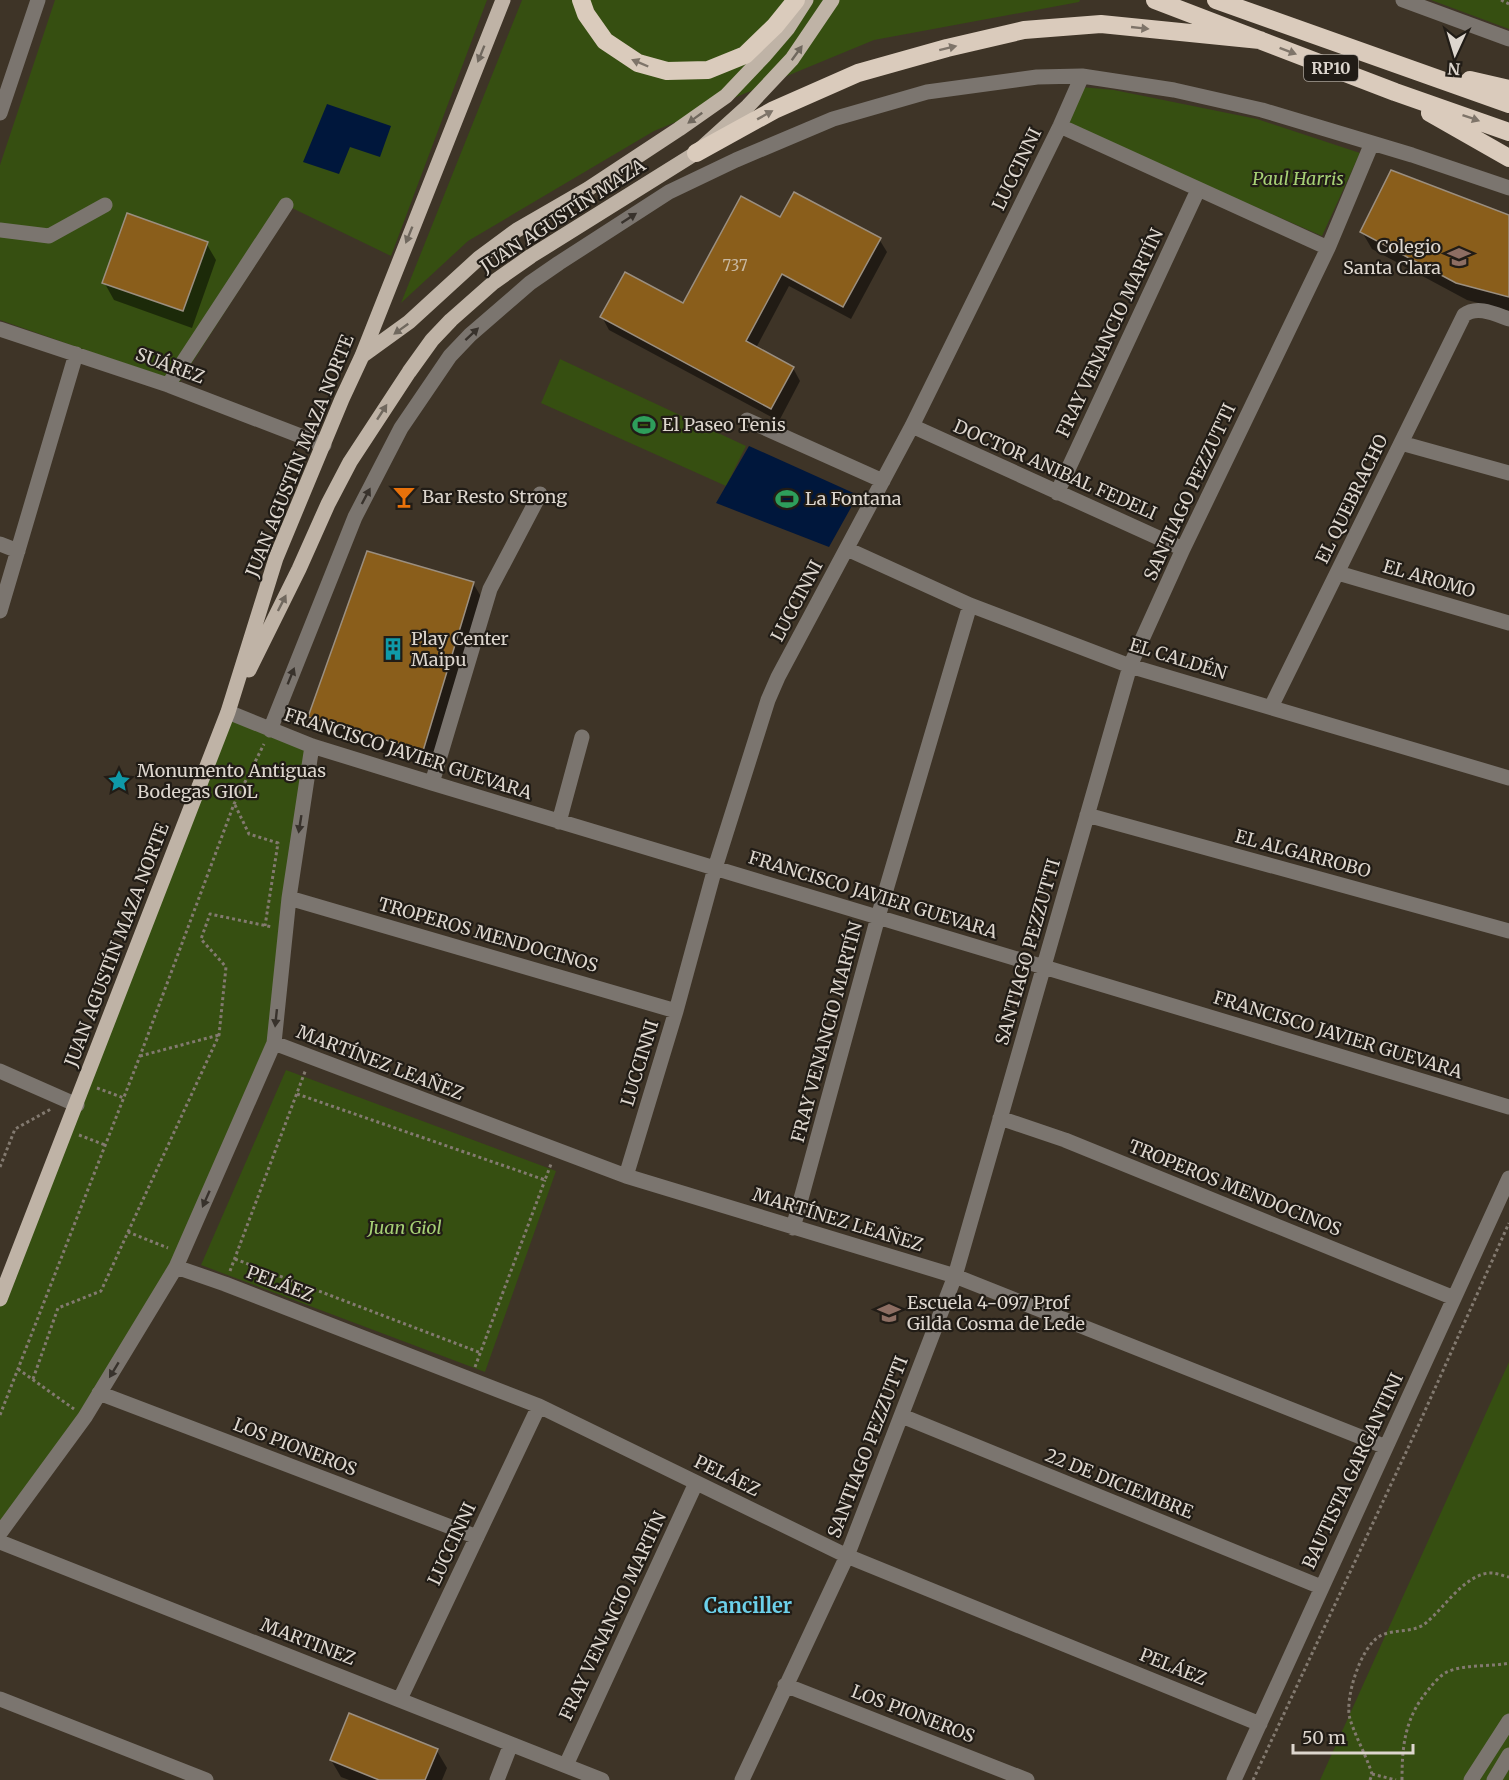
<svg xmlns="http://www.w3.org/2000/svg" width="1509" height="1780" font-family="Merriweather,serif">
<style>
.green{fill:#364f11}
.water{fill:#00173c}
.shadow{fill:#0007}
.building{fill:#8a5e1b;stroke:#9b8f80;stroke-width:1.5}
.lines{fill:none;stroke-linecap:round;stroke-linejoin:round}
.path{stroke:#837a70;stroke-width:3;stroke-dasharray:3 3;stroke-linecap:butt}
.minor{stroke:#7b756f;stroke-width:15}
.major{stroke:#bfb3a6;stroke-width:15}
.highway{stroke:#dacbbc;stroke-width:18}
.oneway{fill:#7e7469}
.oneway2{fill:#70685e}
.oneway3{fill:#38322c}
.labels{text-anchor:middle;stroke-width:4.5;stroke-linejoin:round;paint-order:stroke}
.number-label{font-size:15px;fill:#c8b8a1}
.shield{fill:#211c16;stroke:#a59e97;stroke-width:1.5}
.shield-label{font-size:16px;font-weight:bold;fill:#ddd6ce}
.street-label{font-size:18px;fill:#ddd6ce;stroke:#211c16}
.park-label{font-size:18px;font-style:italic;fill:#a6d075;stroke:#211c16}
.poi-label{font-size:18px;fill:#ddd6ce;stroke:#211c16;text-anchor:start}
.neighbourhood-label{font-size:20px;font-weight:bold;fill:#6cd0ea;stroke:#211c16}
</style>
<rect width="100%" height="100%" fill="#3e3427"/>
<path class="green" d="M55,0H487L391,256L292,208L179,383L0,320V165Z
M522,0H1080L1079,2L874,40L654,131L468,241L401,303Z
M1431,0H1509V29Z
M1081,87L1114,90L1257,119L1360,153L1322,236L1065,124Z
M560,359L746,446L726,486L541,403Z
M228,712L312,746L274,1043L176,1267L0,1533V1299Z
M286,1070L556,1171L485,1372L201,1265Z
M1509,1362V1780H1320Z"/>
<path class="water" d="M327,104L391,126L380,157L350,147L339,174L303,162Z
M749,446L858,495L829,547L716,503Z"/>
<path class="shadow" d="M1509,217V311L1467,300L1372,249L1362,232Z
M781,219L879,239L887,252L851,319L789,286L756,348L793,368L800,381L779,421L609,330L602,317L683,305Z
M206,243L216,260L192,328L114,300L104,282Z
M473,583L483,600L433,768L320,734L310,716Z
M437,1751L447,1768L442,1780H349L341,1777L331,1760Z"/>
<path class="building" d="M1391,170L1509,215V297L1456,283L1360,232Z
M794,192L881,238L843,307L782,274L746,341L794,367L771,409L600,317L625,272L683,303L741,196L780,217Z
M127,213L208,242L183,311L102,283Z
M367,551L474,582L423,751L308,717Z
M349,1713L438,1749L425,1780H379L330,1760Z"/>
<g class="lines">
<path class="path" d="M1501,0L1509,4
M235,805L249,834L278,843L265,926
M140,1056L219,1035
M97,1088L124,1098
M297,1094L545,1180L551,1164
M79,1135L105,1145
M0,1167L15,1129L51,1109
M128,1232L219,1035L226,967L201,939L210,914L272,927
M235,1259L481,1353
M230,1271L306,1069
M475,1367L545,1180
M18,1369L74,1409
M33,1379L58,1308L101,1291L128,1232L168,1248
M0,1415L140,1056L234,804L264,744
M1372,1774L1396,1780
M1253,1780L1415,1433L1509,1223
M1370,1780L1372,1774C1366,1755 1356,1738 1350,1719C1344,1699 1361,1646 1380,1636C1395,1628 1414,1634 1427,1622C1444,1608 1466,1573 1491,1573C1497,1573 1503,1576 1509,1577
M1402,1780C1402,1745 1405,1717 1429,1689C1434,1683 1441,1674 1449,1671C1468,1664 1490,1667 1509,1663"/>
<path class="minor" d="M1403,0L1509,39
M0,113L38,0
M1060,126L1328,248
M0,230L49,236L105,205
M0,329L168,385L324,445
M168,385L286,205
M747,420L883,481
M912,426L1183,549
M1401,443L1509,473
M1057,493L1198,190
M0,544L18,551
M847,549L970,605L1130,666L1509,778
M1338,573L1509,623
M0,611L76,354
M1271,707L1464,315C1477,305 1495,314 1509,319
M228,712L312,746L432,783L1509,1107
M270,730L355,517L401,428L450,356L470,335L530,283L559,263L669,192L736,160L833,119L927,92L1037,77L1082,76L1174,90L1262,110L1412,155L1509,188
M432,783L490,589L540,494
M1087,815L1509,931
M559,822L582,737
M289,898L676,1011
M274,1043L626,1176L955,1276L1386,1447
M0,1071L77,1105
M1000,1118L1065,1140L1454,1298
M626,1176L676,1011L715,868L768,700L778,677L912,426L1060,126L1082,76
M793,1228L878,917L970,605
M176,1267L225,1284L539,1406L847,1556L1260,1724
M99,1393L477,1537
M902,1416L1321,1587
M0,1533L85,1417L176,1267L274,1043L289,898L312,746
M0,1542L602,1780
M785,1685L1027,1780
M0,1699L206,1780
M400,1699L539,1406
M566,1765L696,1483
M497,1780L511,1744
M742,1780L847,1556L955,1276L1130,666L1183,549L1328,248L1372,143
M1234,1780L1509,1178
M1471,1780L1509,1721
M1494,1780L1509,1755"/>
<path class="major" d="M362,356L409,322L479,258L517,230L588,189L679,129L726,96L764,56L788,28L806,0
M249,670L299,569L328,504L350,462L409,372L432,340L451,320L494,282L531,256L696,153L748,106L792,59L832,0
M0,1299L228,712L276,558L342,399L362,356L503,0"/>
<path class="highway" d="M581,0L586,14L605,41L638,63L667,71L708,70L745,55L775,26L796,0
M1155,0L1395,92L1509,132
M1216,0L1509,104
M1470,80L1509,89
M1430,113L1509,158
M696,153L774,110L858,73L947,48L1024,30L1101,24L1260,40"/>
</g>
<defs><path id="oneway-solid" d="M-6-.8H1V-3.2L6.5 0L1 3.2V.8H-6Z" transform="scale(1.5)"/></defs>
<g class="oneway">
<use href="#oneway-solid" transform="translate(1140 28) rotate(6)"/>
<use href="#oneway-solid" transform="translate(948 48) rotate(-14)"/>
<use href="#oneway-solid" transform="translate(1288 51) rotate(21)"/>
<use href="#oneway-solid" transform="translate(640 63) rotate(-157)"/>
<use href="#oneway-solid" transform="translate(765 115) rotate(-29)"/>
<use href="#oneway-solid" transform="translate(1471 118) rotate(19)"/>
</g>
<g class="oneway2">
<use href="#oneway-solid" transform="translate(797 53) rotate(-54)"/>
<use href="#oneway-solid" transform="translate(481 54) rotate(112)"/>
<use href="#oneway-solid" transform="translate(695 118) rotate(144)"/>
<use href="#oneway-solid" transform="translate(409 235) rotate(112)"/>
<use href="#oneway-solid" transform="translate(401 329) rotate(144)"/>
<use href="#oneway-solid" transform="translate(382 412) rotate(-57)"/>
<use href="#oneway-solid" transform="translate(282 603) rotate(-63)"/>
</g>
<g class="oneway3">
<use href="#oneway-solid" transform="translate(629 218) rotate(-33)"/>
<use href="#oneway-solid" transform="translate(472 334) rotate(-43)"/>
<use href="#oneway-solid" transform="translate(366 496) rotate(-62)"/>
<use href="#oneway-solid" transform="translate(291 676) rotate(-68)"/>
<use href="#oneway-solid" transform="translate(300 824) rotate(99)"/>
<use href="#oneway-solid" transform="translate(276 1018) rotate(96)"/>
<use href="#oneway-solid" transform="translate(206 1199) rotate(114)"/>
<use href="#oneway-solid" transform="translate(114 1370) rotate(121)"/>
</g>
<defs>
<g id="university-bare" transform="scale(1.8)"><path d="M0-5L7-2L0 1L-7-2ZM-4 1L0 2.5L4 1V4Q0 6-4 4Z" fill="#8d6e63" stroke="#211c16" stroke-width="2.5" paint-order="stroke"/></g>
<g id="stadium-bare" transform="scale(1.8)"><path d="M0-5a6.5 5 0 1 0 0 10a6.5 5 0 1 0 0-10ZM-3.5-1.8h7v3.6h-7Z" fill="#2e9e5b" stroke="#211c16" stroke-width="2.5" paint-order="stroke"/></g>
<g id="bar-bare" transform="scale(1.8)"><path d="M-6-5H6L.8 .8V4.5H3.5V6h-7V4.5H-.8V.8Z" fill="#e8710a" stroke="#211c16" stroke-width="2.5" paint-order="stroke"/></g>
<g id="building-bare" transform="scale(1.8)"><path d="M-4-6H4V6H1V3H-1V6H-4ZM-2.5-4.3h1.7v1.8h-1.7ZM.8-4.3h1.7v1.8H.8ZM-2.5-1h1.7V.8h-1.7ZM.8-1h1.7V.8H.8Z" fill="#0f9aa8" stroke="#211c16" stroke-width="2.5" paint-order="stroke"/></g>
<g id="sight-bare" transform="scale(1.8)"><path d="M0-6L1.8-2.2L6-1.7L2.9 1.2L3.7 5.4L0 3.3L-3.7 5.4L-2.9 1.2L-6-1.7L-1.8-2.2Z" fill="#0f9aa8" stroke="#211c16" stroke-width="2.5" paint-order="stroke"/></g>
<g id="school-bare" transform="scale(1.8)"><path d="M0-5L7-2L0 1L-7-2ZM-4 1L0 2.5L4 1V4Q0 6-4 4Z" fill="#8d6e63" stroke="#211c16" stroke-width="2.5" paint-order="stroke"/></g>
</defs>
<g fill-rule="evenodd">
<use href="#university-bare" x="1459" y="257"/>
<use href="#stadium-bare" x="644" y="425"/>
<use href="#bar-bare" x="404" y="497"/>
<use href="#stadium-bare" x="787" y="499"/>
<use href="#building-bare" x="393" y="649"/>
<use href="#sight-bare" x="119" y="781"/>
<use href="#school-bare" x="889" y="1313"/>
</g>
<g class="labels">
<g class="number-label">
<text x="735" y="271">737</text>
</g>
<rect class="shield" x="1304" y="55" width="54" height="26" rx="4.5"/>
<g class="shield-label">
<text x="1331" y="74">RP10</text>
</g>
<g class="street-label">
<text transform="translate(1017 169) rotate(-64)" y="6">LUCCINNI</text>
<text transform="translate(563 216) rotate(-33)" y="6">JUAN AGUSTÍN MAZA</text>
<text transform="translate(1110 333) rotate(-65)" y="6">FRAY VENANCIO MARTÍN</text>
<text transform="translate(170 366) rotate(20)" y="6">SUÁREZ</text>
<text transform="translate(300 456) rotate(-68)" y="6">JUAN AGUSTÍN MAZA NORTE</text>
<text transform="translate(1055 470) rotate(24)" y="6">DOCTOR ANIBAL FEDELI</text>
<text transform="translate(1190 492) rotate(-65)" y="6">SANTIAGO PEZZUTTI</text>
<text transform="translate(1352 499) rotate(-64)" y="6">EL QUEBRACHO</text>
<text transform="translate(1429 579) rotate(16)" y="6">EL AROMO</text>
<text transform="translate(797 601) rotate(-62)" y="6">LUCCINNI</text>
<text transform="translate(1178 659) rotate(17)" y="6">EL CALDÉN</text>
<text transform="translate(408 754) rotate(18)" y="6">FRANCISCO JAVIER GUEVARA</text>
<text transform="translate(1303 854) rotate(15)" y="6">EL ALGARROBO</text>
<text transform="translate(873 895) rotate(17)" y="6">FRANCISCO JAVIER GUEVARA</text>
<text transform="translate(488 935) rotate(16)" y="6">TROPEROS MENDOCINOS</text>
<text transform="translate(117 945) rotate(-69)" y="6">JUAN AGUSTÍN MAZA NORTE</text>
<text transform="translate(1028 952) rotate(-74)" y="6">SANTIAGO PEZZUTTI</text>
<text transform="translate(827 1032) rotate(-75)" y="6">FRAY VENANCIO MARTÍN</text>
<text transform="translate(1338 1035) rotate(17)" y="6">FRANCISCO JAVIER GUEVARA</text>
<text transform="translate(380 1063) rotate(21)" y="6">MARTÍNEZ LEAÑEZ</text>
<text transform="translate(640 1063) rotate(-73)" y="6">LUCCINNI</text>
<text transform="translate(1235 1188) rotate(22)" y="6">TROPEROS MENDOCINOS</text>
<text transform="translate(838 1220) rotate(17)" y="6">MARTÍNEZ LEAÑEZ</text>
<text transform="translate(280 1284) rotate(21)" y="6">PELÁEZ</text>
<text transform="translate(295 1447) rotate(21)" y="6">LOS PIONEROS</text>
<text transform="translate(868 1447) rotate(-69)" y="6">SANTIAGO PEZZUTTI</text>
<text transform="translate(1353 1471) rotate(-65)" y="6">BAUTISTA GARGANTINI</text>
<text transform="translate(727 1476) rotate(26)" y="6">PELÁEZ</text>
<text transform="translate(1119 1484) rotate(22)" y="6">22 DE DICIEMBRE</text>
<text transform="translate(452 1544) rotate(-65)" y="6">LUCCINNI</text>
<text transform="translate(613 1616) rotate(-65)" y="6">FRAY VENANCIO MARTÍN</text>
<text transform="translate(308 1642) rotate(21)" y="6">MARTINEZ</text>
<text transform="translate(1173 1667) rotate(22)" y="6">PELÁEZ</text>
<text transform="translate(913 1714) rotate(21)" y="6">LOS PIONEROS</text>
</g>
<g class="park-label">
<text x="1298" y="185">Paul Harris</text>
<text x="405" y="1234">Juan Giol</text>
</g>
<g class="poi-label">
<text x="1441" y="253" text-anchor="end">Colegio<tspan x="1441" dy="21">Santa Clara</tspan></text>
<text x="662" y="431">El Paseo Tenis</text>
<text x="422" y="503">Bar Resto Strong</text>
<text x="805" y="505">La Fontana</text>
<text x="411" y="645">Play Center<tspan x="411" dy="21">Maipu</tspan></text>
<text x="137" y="777">Monumento Antiguas<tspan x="137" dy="21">Bodegas GIOL</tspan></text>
<text x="907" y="1309">Escuela 4-097 Prof<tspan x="907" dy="21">Gilda Cosma de Lede</tspan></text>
</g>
<g class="neighbourhood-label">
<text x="748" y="1613">Canciller</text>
</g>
</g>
<g transform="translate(1455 54) rotate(184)" stroke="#211c16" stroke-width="4.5" paint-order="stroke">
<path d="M0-4.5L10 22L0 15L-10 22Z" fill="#ddd6ce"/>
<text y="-9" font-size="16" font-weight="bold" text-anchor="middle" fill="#ddd6ce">N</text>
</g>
<path d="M1293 1744v9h120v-9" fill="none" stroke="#ddd6ce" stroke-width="3"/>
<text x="1302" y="1744" font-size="18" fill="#ddd6ce" stroke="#211c16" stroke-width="4.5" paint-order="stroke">50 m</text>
</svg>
